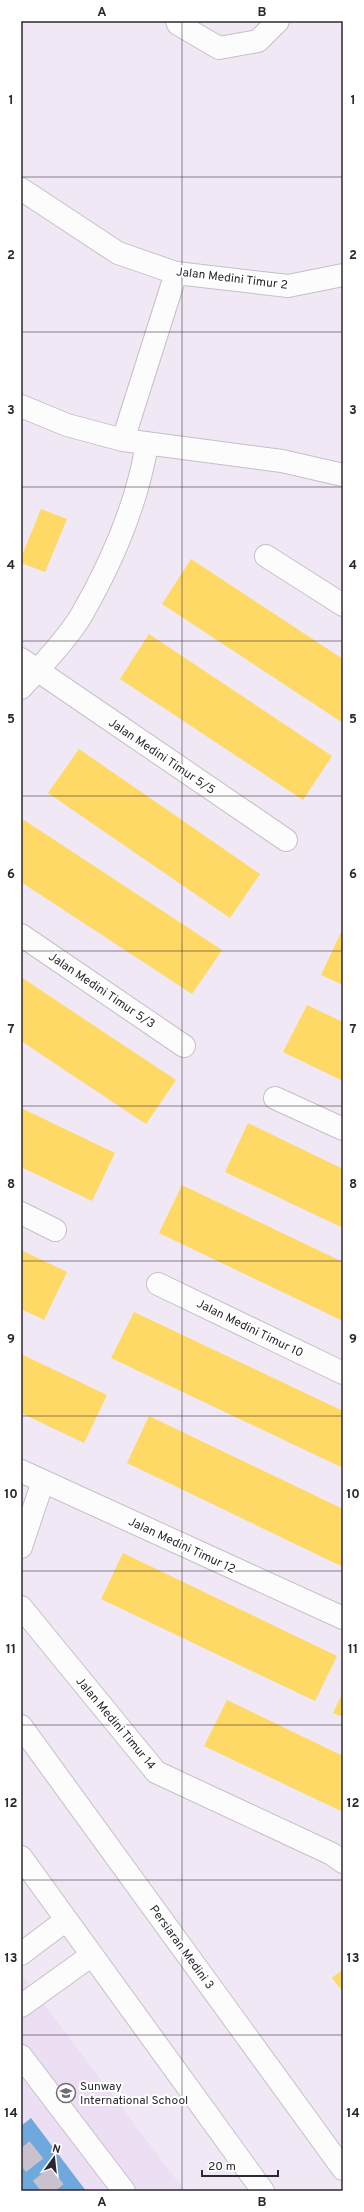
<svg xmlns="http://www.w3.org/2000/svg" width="364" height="2212" font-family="Overpass,sans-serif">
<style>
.built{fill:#ecdff3}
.homes{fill:#ffd966}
.schools{fill:#6fa8dc}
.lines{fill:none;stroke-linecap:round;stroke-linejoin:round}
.minor-tunnel{stroke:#c9c1cd;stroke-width:22;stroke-dasharray:22 11;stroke-linecap:butt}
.minor-casing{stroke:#c5bfc8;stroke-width:24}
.minor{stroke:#fdfcfd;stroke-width:22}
.grid{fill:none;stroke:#2c2730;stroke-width:1;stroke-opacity:0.55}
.labels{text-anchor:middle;stroke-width:4;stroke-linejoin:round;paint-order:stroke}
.street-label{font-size:12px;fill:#2c2730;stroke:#fff}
.poi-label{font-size:12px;fill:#2c2730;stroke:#fff;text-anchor:start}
.neatline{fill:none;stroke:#2c2730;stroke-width:1.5}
.grid-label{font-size:13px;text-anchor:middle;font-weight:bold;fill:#2c2730}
</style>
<rect width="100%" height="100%" fill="#f0e8f4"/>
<path class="built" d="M21,1974L185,2191H21Z"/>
<path class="homes" d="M41,509L67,519L45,572L21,563V558Z
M191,559L343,659V723L162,604Z
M149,634L332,756L303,800L120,679Z
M79,749L260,874L230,918L48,793Z
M21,818L222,950L192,994L21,882Z
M343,928V985L321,975Z
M21,977L176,1080L146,1124L21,1041Z
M307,1005L343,1022V1081L283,1052Z
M21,1108L115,1153L92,1201L21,1167Z
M248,1123L343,1169V1228L225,1172Z
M182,1185L343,1262V1321L159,1233Z
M21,1250L67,1272L44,1320L21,1309Z
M134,1312L343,1411V1468L111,1358Z
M21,1354L107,1395L84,1443L21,1413Z
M149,1416L343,1509V1567L127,1463Z
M123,1553L337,1656L315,1701L101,1599Z
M343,1692V1717L333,1713Z
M227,1700L343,1756V1812L204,1746Z
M343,1969V1992L332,1978Z"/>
<path class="schools" d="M31,2118L86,2191H21V2126Z"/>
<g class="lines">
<path class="minor-tunnel" d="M21,2148L55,2191"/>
<g class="minor-casing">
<path id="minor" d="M177,21L178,24L219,48L258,41L278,21
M21,189L118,253L176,273L288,286L343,275
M21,406L67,425L123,440L282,461L343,475
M123,440L176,273
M266,556L343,605
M21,659L286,840
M21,688C39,669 67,639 81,616C111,564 137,504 147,444
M21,935L184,1046
M275,1098L343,1129
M21,1213L55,1230
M158,1284L343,1373
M21,1471L343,1618
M21,1547L43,1481
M21,1607L156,1772L332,1854L343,1862
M21,1726L343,2169
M21,1857L263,2191
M21,1954L66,1920
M21,2006L92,1955
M21,2056L124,2191"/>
</g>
<use href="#minor" class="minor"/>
</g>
<path class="grid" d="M182,21V2191M21,177H343M21,332H343M21,487H343M21,641H343M21,796H343M21,951H343M21,1106H343M21,1261H343M21,1416H343M21,1571H343M21,1725H343M21,1880H343M21,2035H343"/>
<defs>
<g id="school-ring" transform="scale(1)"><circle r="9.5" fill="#fff" stroke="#716b75" stroke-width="1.5"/><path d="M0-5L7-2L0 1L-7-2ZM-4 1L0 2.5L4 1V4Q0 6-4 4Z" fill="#716b75"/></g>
</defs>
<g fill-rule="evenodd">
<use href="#school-ring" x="66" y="2093"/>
</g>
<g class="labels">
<g class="street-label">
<text transform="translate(232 278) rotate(7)" y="4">Jalan Medini Timur 2</text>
<text transform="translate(162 756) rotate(34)" y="4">Jalan Medini Timur 5/5</text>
<text transform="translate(102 990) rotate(34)" y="4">Jalan Medini Timur 5/3</text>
<text transform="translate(250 1328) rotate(26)" y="4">Jalan Medini Timur 10</text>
<text transform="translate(182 1545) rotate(25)" y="4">Jalan Medini Timur 12</text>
<text transform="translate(116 1723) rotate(50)" y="4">Jalan Medini Timur 14</text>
<text transform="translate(182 1947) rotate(54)" y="4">Persiaran Medini 3</text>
</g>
<g class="poi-label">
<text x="80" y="2090">Sunway<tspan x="80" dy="14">International School</tspan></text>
</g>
</g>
<rect width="364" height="2212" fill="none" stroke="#ffffff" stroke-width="44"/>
<g transform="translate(54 2158) rotate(15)" stroke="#ffffff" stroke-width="3" paint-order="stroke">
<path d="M0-3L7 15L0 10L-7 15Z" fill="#2c2730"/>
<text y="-6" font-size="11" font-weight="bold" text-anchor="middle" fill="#2c2730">N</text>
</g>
<path d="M202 2170v6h76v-6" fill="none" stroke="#2c2730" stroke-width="2"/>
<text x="208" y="2170" font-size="12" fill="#2c2730" stroke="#ffffff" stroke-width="3" paint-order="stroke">20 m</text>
<rect x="22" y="22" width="320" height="2168" class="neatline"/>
<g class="grid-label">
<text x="102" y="16">A</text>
<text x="262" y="16">B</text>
<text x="11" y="104">1</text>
<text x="353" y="104">1</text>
<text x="11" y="259">2</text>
<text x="353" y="259">2</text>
<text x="11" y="414">3</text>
<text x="353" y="414">3</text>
<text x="11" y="569">4</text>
<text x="353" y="569">4</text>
<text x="11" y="723">5</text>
<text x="353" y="723">5</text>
<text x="11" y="878">6</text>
<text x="353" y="878">6</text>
<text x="11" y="1033">7</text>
<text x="353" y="1033">7</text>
<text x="11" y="1188">8</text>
<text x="353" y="1188">8</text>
<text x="11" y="1343">9</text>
<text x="353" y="1343">9</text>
<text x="11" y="1498">10</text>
<text x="353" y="1498">10</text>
<text x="11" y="1653">11</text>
<text x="353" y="1653">11</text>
<text x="11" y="1807">12</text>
<text x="353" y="1807">12</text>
<text x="11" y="1962">13</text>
<text x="353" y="1962">13</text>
<text x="11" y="2117">14</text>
<text x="353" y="2117">14</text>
<text x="102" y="2206">A</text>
<text x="262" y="2206">B</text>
</g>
</svg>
